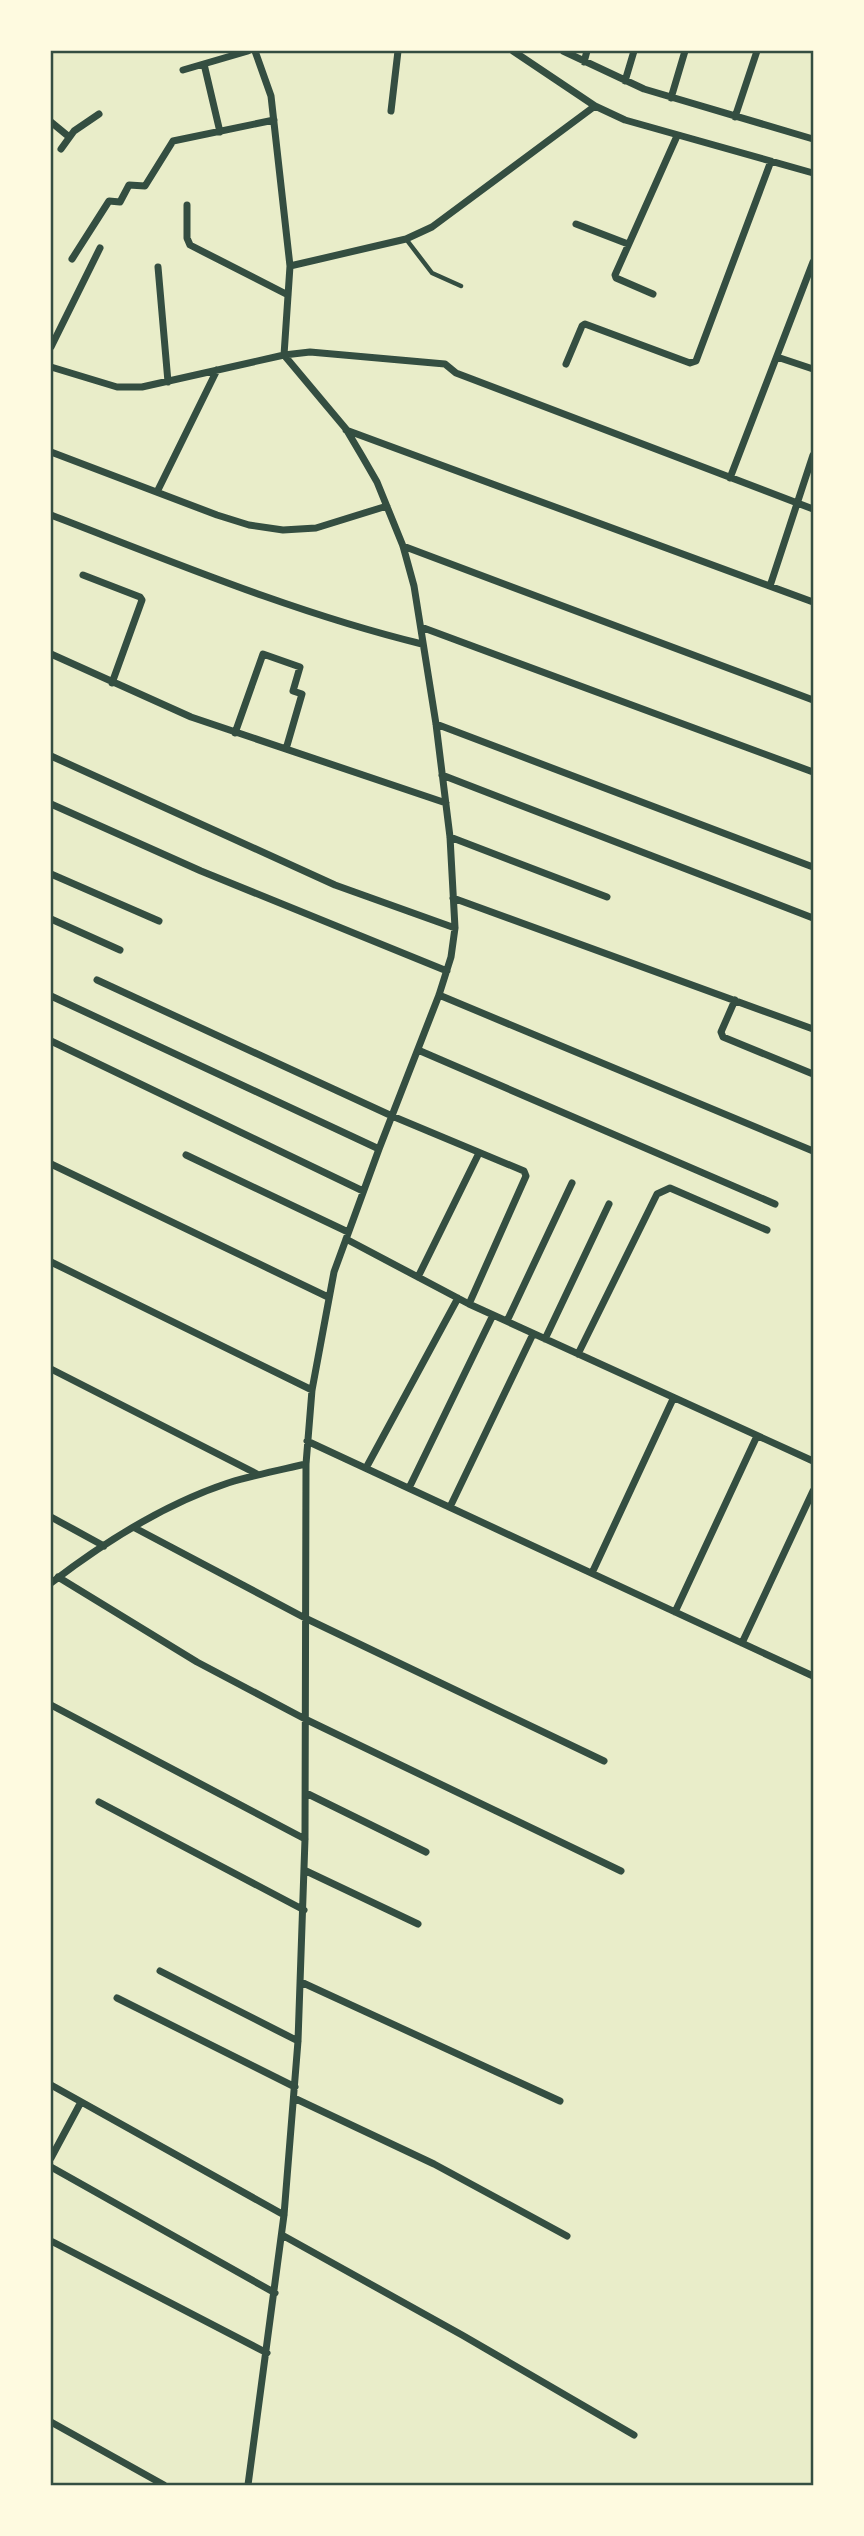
<svg xmlns="http://www.w3.org/2000/svg" width="864" height="2536" font-family="'IBM Plex Sans',sans-serif">
<style>
.lines{fill:none;stroke-linecap:round;stroke-linejoin:round}
.service{stroke:#344e41;stroke-width:4.5}
.minor{stroke:#344e41;stroke-width:7}
.neatline{fill:none;stroke:#344e41;stroke-width:2.5}
</style>
<rect width="100%" height="100%" fill="#e9edc9"/>
<g class="lines">
<path class="service" d="M406,239L432,273L461,286"/>
<path class="minor" d="M513,51L595,106L625,120L813,173
M563,51L644,89L813,139
M584,62L587,51
M204,64L220,132
M183,70L248,51
M625,81L634,51
M671,98L685,51
M391,111L398,51
M735,117L757,51
M51,122L68,136
M61,149L74,131L99,114
M187,205V238L190,245L288,295
M576,224L628,244
M72,259L109,201L120,202L129,185L145,186L173,141L274,120
M290,266L406,239L432,227L595,106
M158,267L168,382
M653,294L616,278L615,275L677,136
M51,347L100,248
M777,357L813,369
M566,364L582,326L585,324L690,363L696,361L771,161
M51,367L117,387H142L284,355L310,352L445,364L456,373L813,509
M346,430L813,602
M51,452L217,515L249,525L283,530L316,528L387,506
M730,478L813,262
M157,492L217,370
M51,515C173,562 295,613 422,644
M403,546L813,700
M83,575L140,597L142,600L112,683
M770,586L813,455
M421,627L813,772
M51,654L191,717L446,803
M436,724L813,867
M235,733L263,654L300,667L293,691L302,694L286,749
M51,756L335,885L455,928
M442,775L813,918
M51,804L201,871L447,971
M450,837L607,897
M51,874L159,921
M453,898L813,1029
M51,919L120,950
M97,980L392,1116L524,1171L526,1176L469,1304
M439,995L813,1151
M51,996L379,1149
M735,1000L721,1032L723,1037L813,1074
M51,1041L363,1191
M418,1050L775,1204
M186,1155L348,1232
M51,1164L328,1297
M346,1239L469,1304L813,1461
M51,1262L312,1390
M418,1277L479,1153
M507,1321L572,1183
M545,1339L609,1204
M578,1354L657,1194L670,1188L767,1230
M51,1369L257,1474
M307,1441L813,1676
M366,1468L458,1298
M409,1488L493,1315
M450,1507L533,1334
M51,1517L104,1546
M135,1528L305,1618L604,1761
M592,1573L673,1399
M58,1577L197,1662L307,1720L621,1871
M51,1583C103,1543 165,1504 228,1483C254,1475 280,1470 306,1464
M675,1612L757,1436
M742,1643L813,1491
M51,1705L305,1839
M306,1793L426,1852
M99,1802L304,1910
M304,1870L418,1924
M160,1971L298,2041
M301,1982L560,2101
M117,1998L295,2087
M51,2085L284,2215
M294,2098L434,2164L567,2236
M51,2158L81,2102
M51,2167L275,2293
M282,2235L462,2335L634,2435
M53,2242L267,2353
M51,2422L164,2485
M248,2485L284,2215L298,2041L305,1839L306,1464L312,1390L334,1272L379,1149L439,995L451,957L455,928L450,837L436,724L414,586L403,546L377,482L362,456L346,429L284,355L290,266L271,96L255,51"/>
</g>
<rect width="864" height="2536" fill="none" stroke="#fefae0" stroke-width="105"/>
<rect x="52" y="52" width="760" height="2432" class="neatline"/>
</svg>
